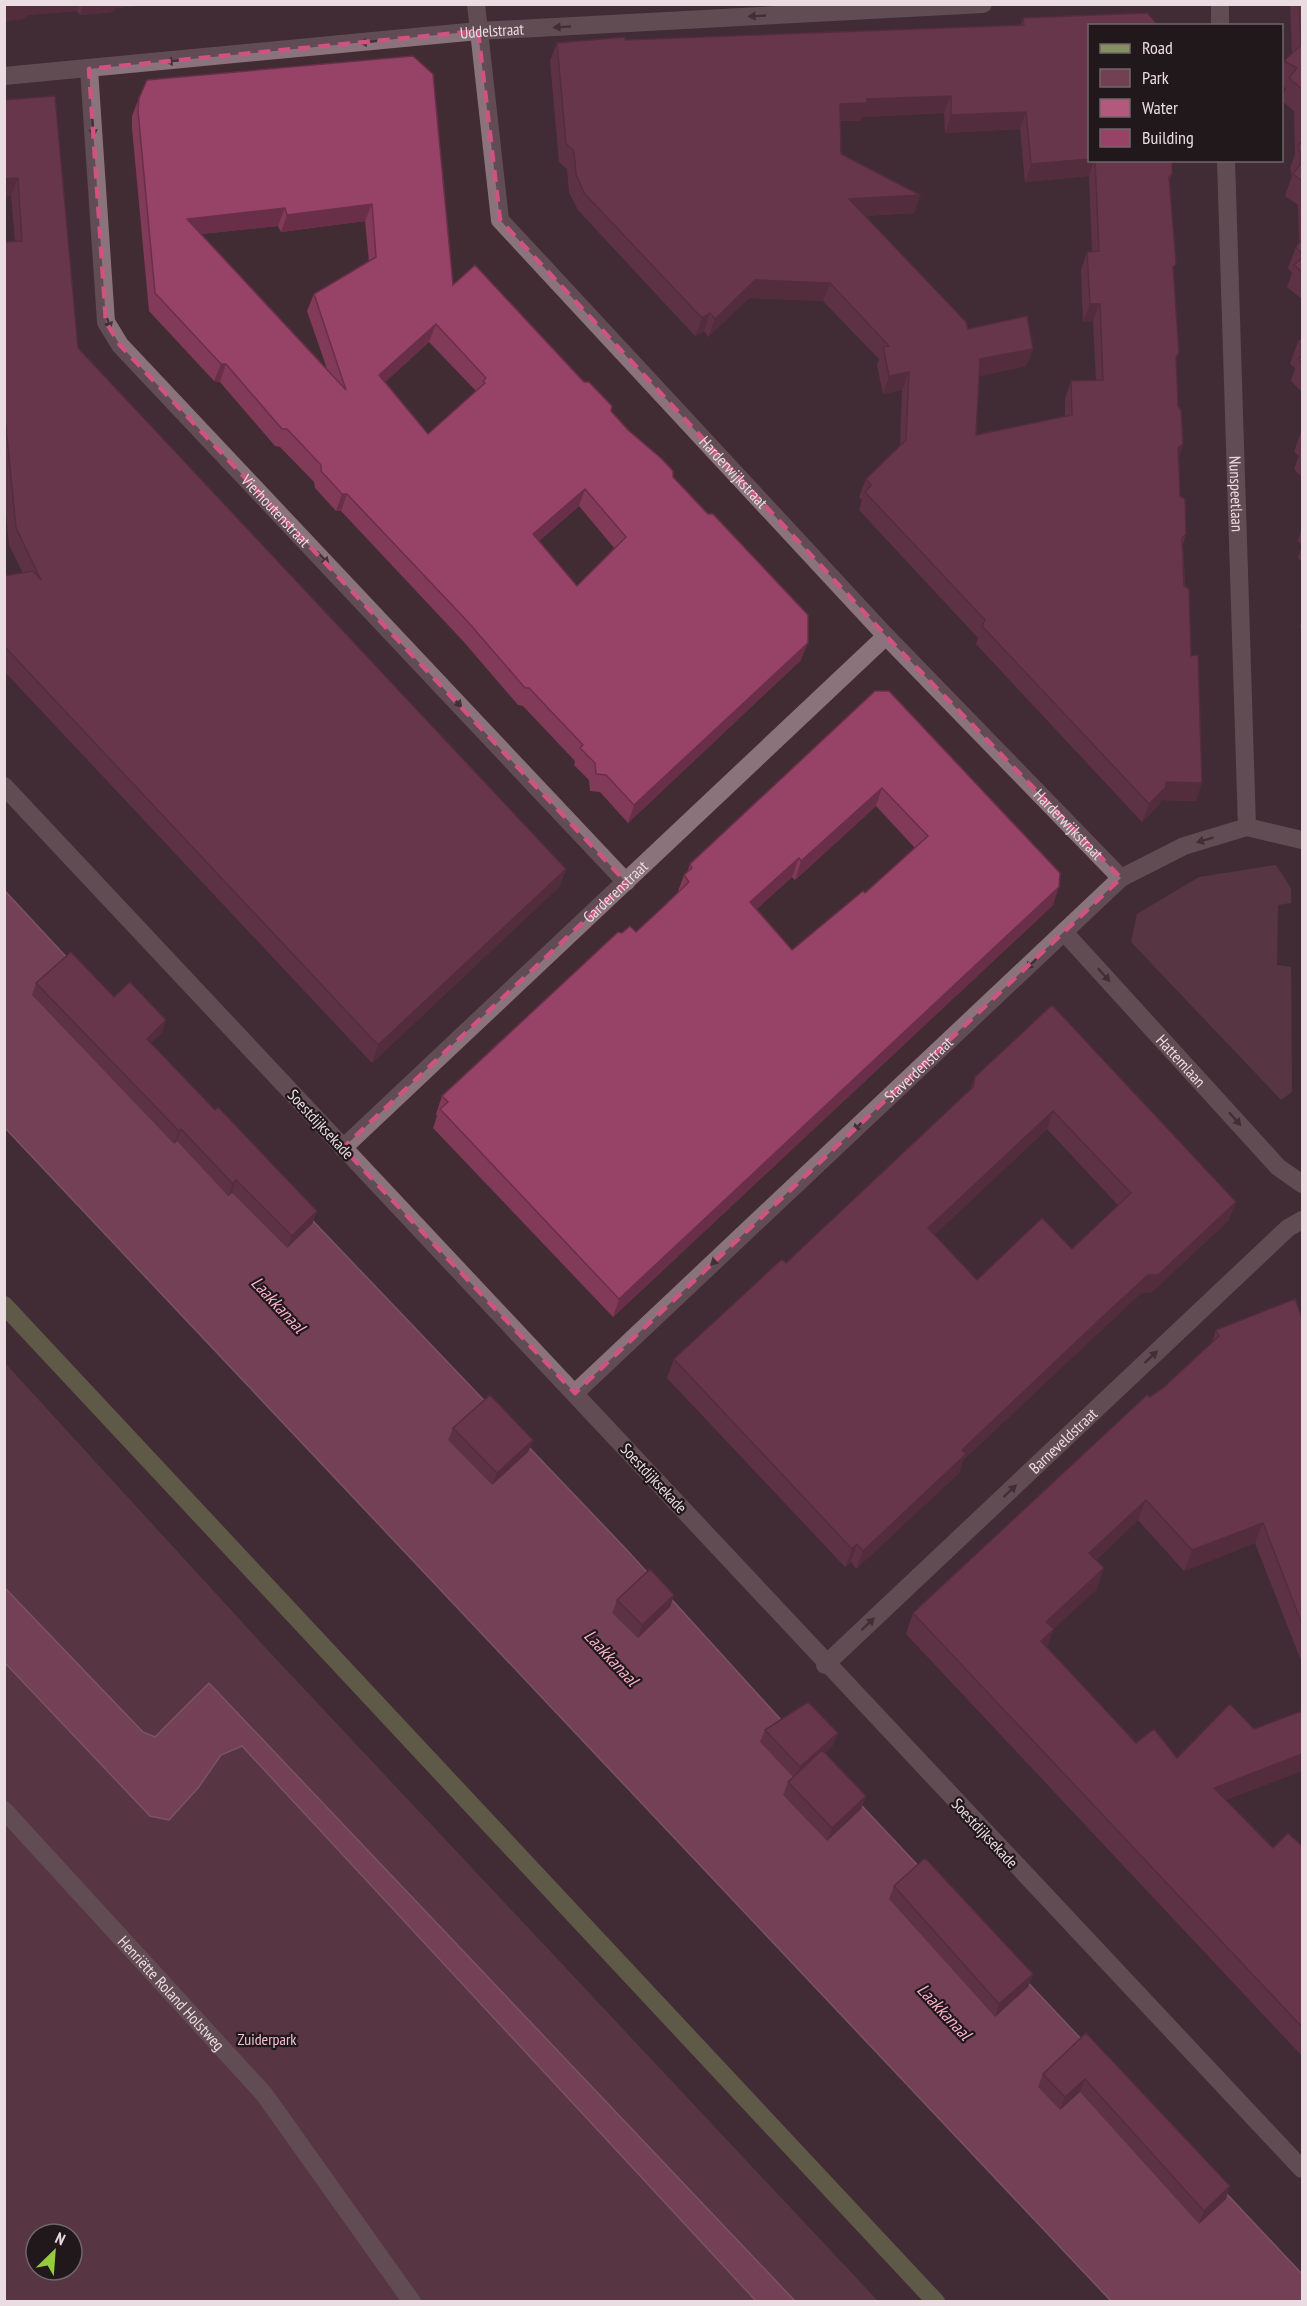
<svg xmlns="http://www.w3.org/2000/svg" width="1307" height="2306" font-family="'PT Sans Narrow',sans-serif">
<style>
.green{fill:#714053;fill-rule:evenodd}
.water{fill:#b15a7e;stroke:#c2819b;stroke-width:1.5}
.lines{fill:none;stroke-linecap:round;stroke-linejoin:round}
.minor{stroke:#8b737b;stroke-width:18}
.major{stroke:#849060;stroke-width:18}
.wall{fill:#823a59;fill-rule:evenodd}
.shaded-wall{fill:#6a2f48}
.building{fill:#974367;stroke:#6a2f48;stroke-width:1.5;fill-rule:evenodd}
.oneway{fill:#413338}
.marked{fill:none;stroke:#ce5383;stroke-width:4.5;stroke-dasharray:12 8;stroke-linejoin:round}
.labels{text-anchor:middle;stroke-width:4.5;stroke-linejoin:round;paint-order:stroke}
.street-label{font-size:16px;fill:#eadce0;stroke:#21181b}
.park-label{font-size:16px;fill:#f1c0d2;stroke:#21181b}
.water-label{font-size:18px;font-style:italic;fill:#fab2cc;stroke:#21181b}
</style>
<rect width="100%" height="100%" fill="#412c34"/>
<path class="green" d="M1276,865L1291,888V903L1278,905L1277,965L1291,967L1292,1092L1281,1100L1131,942L1137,914L1199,877Z
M5,1363L263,1645L878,2301H5ZM36,2234H72V2270H36Z"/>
<path class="water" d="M5,891L271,1177L625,1548L783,1722L1302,2274V2301H1111L5,1128Z
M5,1588L143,1732L155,1737L209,1683L795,2301H756L242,1746L221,1755L198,1788L169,1820L150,1816L5,1663Z"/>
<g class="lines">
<g class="minor">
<path id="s1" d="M476,4L500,220L886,636L1121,878"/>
<path d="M1220,4V26"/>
<path id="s2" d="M89,69L106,322L120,345L626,882"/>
<path id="s3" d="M4,76L478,31L983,4"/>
<path id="s4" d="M1226,160L1247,827"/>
<path d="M4,786C437,1248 868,1710 1302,2169"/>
<path id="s5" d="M1064,932L1278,1167L1302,1184"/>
<path id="s6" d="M343,1148L886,636"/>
<path id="s7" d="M575,1393L1121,878L1184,846L1247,827L1302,840"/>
<path id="s8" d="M825,1665L1288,1228L1302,1220"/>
<path id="s9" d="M4,1810L264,2094L412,2302"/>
</g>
<path class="major" d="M4,1305L936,2302"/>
</g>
<path class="wall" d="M4,4H155L116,8L113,12L80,15L77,11L27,15L24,19L4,21Z
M1290,4H1302V392L1291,381L1295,368L1290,364L1298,342L1302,338V299L1287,287L1292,273L1288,268L1296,247L1299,243L1298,205L1285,196L1292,176L1290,168L1295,154L1294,111L1281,100L1286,88L1281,86V68L1284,61L1292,54Z
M1023,18L1089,160H1172V174L1169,182L1176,362L1178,406L1183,444L1179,456L1180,496L1186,534L1183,544L1196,801L1161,800L1159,805L1142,822L976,644L978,638L859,510L862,500L859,497L866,479L900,446L902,390L883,394L877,365L879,359L823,301L749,298L708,337L704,331L695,336L578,210L569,192L567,169L559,162L550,61L557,43L1021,25ZM944,113L945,133L1020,129L1025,182L1089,176L1092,252H1087L1081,270L1083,322L1093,321L1096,380L1071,381L1065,399V416L976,435L979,376L1026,366L1033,349L968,329L865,216L914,213L920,195L841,154L840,121H860L862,117Z
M413,56L453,285L611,411L673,477L801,660L628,823L600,792L590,791L589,780L574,765L575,761L523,706L518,705L463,641L341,511H336L315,488L314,482L280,447L275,446L220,382L214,381L149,311L132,128V116L139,98ZM365,221L369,262L314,294L307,311L327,369L201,234L278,226L281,232ZM429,342L476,391L428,434L385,382ZM579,506L615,549L577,586L539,541Z
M4,100L78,348L566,869L559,887L372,1063L4,671V576L23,573L9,545L4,493V242L15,241L11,196H4Z
M1302,429V477L1294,469L1299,456L1294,452Z
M1302,527V562L1298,558L1302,545L1298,541Z
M1302,619V630L1300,627Z
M875,691L1053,905L613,1317L433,1128L437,1116L436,1114L442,1096L622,933L636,932L677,894L684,875L687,873L690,864ZM876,806L915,848L865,893L792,950L756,909L792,877L795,880Z
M36,983L114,997L162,1033L151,1043L215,1110L317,1211L312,1224L287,1248L232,1193L228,1196L177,1141L174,1144L32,995Z
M1052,1005L1229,1220L1151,1293H1141L1093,1338L963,1460L959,1473L856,1569L851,1562L845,1567L667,1378L674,1359L786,1263L970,1090L975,1077ZM1047,1129L1118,1205L1072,1249L977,1280L934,1235Z
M1302,1318V1663L1255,1543L1184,1571L1138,1520L1096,1560L1097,1589L1053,1629L1047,1647L1136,1743L1177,1758L1226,1801L1273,1848L1302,1846V2056L906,1634L913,1613L1150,1397L1163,1388L1212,1343L1216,1330Z
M453,1428L533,1440L528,1452L492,1485L448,1440Z
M674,1595L670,1607L638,1638L612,1613L617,1600Z
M765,1730L833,1745L825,1753L866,1796L861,1809L827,1841L783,1795L788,1782L793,1777L760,1742Z
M894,1886L1033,1974L1028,1987L995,2017L889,1899Z
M1086,2033L1226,2199L1199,2224L1080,2092L1060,2110L1038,2087L1043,2074Z"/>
<path class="shaded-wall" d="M4,4H79L77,11L27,15L24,19L4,21Z
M84,4H155L116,8L113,12L80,15Z
M951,96L944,113L862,117L860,121H834L840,104L867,99Z
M1026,112L1020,129L945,133L951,115Z
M1089,159V160H1094L1089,176L1025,182L1031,164Z
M18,178L11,196H4V179Z
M920,195L914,213L842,217L849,199Z
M372,204L365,221L281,232L287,215Z
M285,208L278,226L181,236L187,219Z
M755,280L830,283L823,301L749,298L708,337L715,319Z
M1090,304H1100L1093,321L1083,322Z
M710,313L704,331L695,336L702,318Z
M436,324L429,342L373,393L379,375Z
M1033,349L1026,366L973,377L980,359Z
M221,364H226L220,382L214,381Z
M909,372L902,390L883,394L889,376Z
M1183,444L1176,462L1178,448Z
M585,489L579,506L527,551L533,534Z
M342,494H347L341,511H336Z
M808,643L801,660L628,823L634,805Z
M1166,782L1202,783L1196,801L1161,800L1159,805L1142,822L1149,804Z
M882,788L876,806L795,880L801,861Z
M799,858L792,877L744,921L750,902Z
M566,869L559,887L372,1063L378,1045Z
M1059,887L1053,905L613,1317L619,1299Z
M166,1020L162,1033L142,1052L147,1039Z
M1053,1111L1047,1129L921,1247L928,1228Z
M181,1129L177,1141L174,1144L179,1131Z
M236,1180L232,1193L228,1196L233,1184Z
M1236,1202L1229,1220L1151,1293H1141L1093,1338L963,1460L959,1473L856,1569L863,1551L962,1450L1148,1275Z
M317,1211L312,1224L287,1248L292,1236Z
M533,1440L528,1452L492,1485L497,1473Z
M1146,1500L1138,1520L1082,1573L1089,1553Z
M1263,1523L1255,1543L1184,1571L1192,1550Z
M857,1544L851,1562L845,1567L852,1549Z
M1104,1568L1097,1589L1039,1642L1046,1622Z
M674,1595L670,1607L638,1638L642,1625Z
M1054,1629L1046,1649L1041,1641Z
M838,1733L833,1745L796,1779L800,1767Z
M1302,1754V1771L1206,1808L1214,1788Z
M866,1796L861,1809L827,1841L832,1828Z
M1033,1974L1028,1987L995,2017L999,2004Z
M1085,2079L1080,2092L1060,2110L1065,2097Z
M1230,2186L1226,2199L1199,2224L1204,2211Z"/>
<path class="building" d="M1299,4H1302V105V89L1289,78L1297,68L1284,61L1301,45Z
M1147,13L1159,26H1089V159L1031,164L1026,112L951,115V96L867,99V103L840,104L841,154L920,195L849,199L966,322L968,329L1027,316L1033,349L980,359L976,435L1072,415L1071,381L1103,380L1100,304H1090L1087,252L1099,251L1095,160H1172V174L1169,177L1176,264L1173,267L1179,353L1176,357L1178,406L1181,410L1183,444L1178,448L1180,496L1185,499L1186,534L1182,538L1184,586L1189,589L1191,656L1198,655L1202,783L1166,782V787L1149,804L982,626L985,620L865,492L871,485L866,479L906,440L909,372L889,376L883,347L889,346L830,283L755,280L715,319L710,313L702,318L584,193L576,174L574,151L566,144L557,43L625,37V40L1024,25L1023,18Z
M413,56L433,74L453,285L475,265L584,382H589L612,406L611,411L628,430L662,459L673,471V477L708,514H713L808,615V643L634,805L606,775L596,774L595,763L580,748L583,745L529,688H525L469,623L347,494H342L321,471V465L287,429H282L226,364H221L155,293L138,111L139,98L147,80ZM372,204L376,257L314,294L346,390L187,219L285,208L287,215ZM436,324L486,378L483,381L485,383L428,434L379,375ZM585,489L626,537L577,586L533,534Z
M55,96L78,348L566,869L378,1045L4,646V576L33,571L41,580L16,528L4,407V242L22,241L18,178L4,179V100Z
M1302,141V181L1293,174L1302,162L1298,146Z
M1302,239V254L1296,247Z
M1302,258V272L1294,265Z
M1302,338V346L1298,342Z
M1302,356V363L1298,359Z
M875,691H889L1060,873L1059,887L619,1299L440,1109L448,1102L442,1096L618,932L622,933L630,926L636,932L663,907L689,882L684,875L692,868L690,864ZM882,788L928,836L865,893L863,891L792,950L750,902L799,858L801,861Z
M71,952L114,997L130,982L166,1020L147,1039L215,1110L218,1107L317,1211L292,1236L236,1180L233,1184L181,1129L179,1131L36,983Z
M1052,1005L1236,1202L1158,1275H1148L1099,1320L962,1450L966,1454L863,1551L857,1544L852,1549L674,1359L782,1259L786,1263L973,1087L975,1077ZM1053,1111L1131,1193L1072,1249L1042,1218L977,1280L928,1228Z
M1295,1299L1302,1318V1624L1263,1523L1192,1550L1146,1500L1089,1553L1104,1568L1046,1622L1054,1629L1041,1641L1136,1743L1154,1729L1177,1758L1230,1704L1254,1729L1302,1711V1754L1214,1788L1273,1848L1288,1833L1302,1846V2027L913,1613L1147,1395L1150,1397L1163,1388L1219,1336L1216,1330Z
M490,1395L533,1440L497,1473L453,1428Z
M650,1569L674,1595L642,1625L617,1600Z
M808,1702L838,1733L800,1767L765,1730Z
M822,1750L866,1796L832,1828L788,1782Z
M925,1858L1033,1974L999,2004L894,1886Z
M1086,2033L1230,2186L1204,2211L1085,2079L1065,2097L1043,2074Z"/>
<defs><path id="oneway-solid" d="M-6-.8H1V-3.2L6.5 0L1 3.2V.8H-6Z" transform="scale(1.5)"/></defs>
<g class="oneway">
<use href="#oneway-solid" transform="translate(757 16) rotate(177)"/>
<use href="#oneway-solid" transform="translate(562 27) rotate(177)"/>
<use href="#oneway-solid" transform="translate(368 42) rotate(174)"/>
<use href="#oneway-solid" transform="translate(174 61) rotate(174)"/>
<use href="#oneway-solid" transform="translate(93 128) rotate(86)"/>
<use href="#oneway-solid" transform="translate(108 321) rotate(71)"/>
<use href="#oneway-solid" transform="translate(323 558) rotate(47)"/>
<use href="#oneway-solid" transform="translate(456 701) rotate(47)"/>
<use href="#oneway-solid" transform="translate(1205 840) rotate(163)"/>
<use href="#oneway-solid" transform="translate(1032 963) rotate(137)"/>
<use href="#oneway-solid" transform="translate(1104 975) rotate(48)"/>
<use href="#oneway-solid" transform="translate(1235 1119) rotate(48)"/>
<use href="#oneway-solid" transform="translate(859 1125) rotate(137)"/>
<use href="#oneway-solid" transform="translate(717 1259) rotate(137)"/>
<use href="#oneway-solid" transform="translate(1151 1357) rotate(-43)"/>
<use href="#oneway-solid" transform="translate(1010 1491) rotate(-43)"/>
<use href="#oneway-solid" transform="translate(868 1624) rotate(-43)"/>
</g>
<path d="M0 0H1307V2306H0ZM478,31L500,220L886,636L1121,878L575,1393L343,1148L626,882L120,345L106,322L89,69Z" fill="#412c34" fill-opacity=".55" fill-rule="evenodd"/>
<path class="marked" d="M478,31L500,220L886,636L1121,878L575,1393L343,1148L626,882L120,345L106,322L89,69Z"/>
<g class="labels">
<g class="street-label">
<text dy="6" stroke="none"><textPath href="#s3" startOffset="490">Uddelstraat</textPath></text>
<text dy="6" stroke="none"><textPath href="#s1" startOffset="561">Harderwijkstraat</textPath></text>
<text dy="6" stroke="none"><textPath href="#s4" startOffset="334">Nunspeetlaan</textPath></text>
<text dy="6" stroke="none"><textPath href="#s2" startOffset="508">Vierhoutenstraat</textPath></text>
<text dy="6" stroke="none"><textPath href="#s1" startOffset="1047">Harderwijkstraat</textPath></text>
<text dy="6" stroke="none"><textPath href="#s6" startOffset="374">Garderenstraat</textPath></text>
<text dy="6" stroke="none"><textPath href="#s5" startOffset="174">Hattemlaan</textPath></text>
<text dy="6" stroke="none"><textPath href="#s7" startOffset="472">Staverdenstraat</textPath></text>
<text transform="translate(321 1124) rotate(47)" y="6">Soestdijksekade</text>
<text dy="6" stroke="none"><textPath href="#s8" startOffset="327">Barneveldstraat</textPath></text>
<text transform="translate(654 1478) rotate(47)" y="6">Soestdijksekade</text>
<text transform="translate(985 1833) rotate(47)" y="6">Soestdijksekade</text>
<text dy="6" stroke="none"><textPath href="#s9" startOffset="248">Henriëtte Roland Holstweg</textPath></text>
</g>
<g class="park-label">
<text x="267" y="2045">Zuiderpark</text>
</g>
<g class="water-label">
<text transform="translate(278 1305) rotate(47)" y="6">Laakkanaal</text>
<text transform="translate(611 1658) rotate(47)" y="6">Laakkanaal</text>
<text transform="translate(944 2012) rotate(47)" y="6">Laakkanaal</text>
</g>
</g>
<rect width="1307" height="2306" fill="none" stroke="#eadce0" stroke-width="12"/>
<rect x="1088" y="24" width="195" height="138" fill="#21181b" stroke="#71666a" stroke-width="1.5"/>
<rect x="1100" y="44" width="30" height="9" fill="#849060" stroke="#71666a" stroke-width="1.5"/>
<text x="1142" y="54" font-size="18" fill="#eadce0">Road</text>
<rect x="1100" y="69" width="30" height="18" fill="#714053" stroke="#71666a" stroke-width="1.5"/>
<text x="1142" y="84" font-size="18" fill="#eadce0">Park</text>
<rect x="1100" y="99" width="30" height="18" fill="#b15a7e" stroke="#71666a" stroke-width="1.5"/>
<text x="1142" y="114" font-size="18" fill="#eadce0">Water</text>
<rect x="1100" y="129" width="30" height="18" fill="#974367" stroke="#71666a" stroke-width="1.5"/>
<text x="1142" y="144" font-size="18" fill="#eadce0">Building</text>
<g transform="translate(54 2252) rotate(25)"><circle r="28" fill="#21181b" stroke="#71666a" stroke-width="1.5"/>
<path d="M0-4.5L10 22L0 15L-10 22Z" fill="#94cc3c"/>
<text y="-9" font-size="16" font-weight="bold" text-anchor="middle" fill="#eadce0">N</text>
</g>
</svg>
